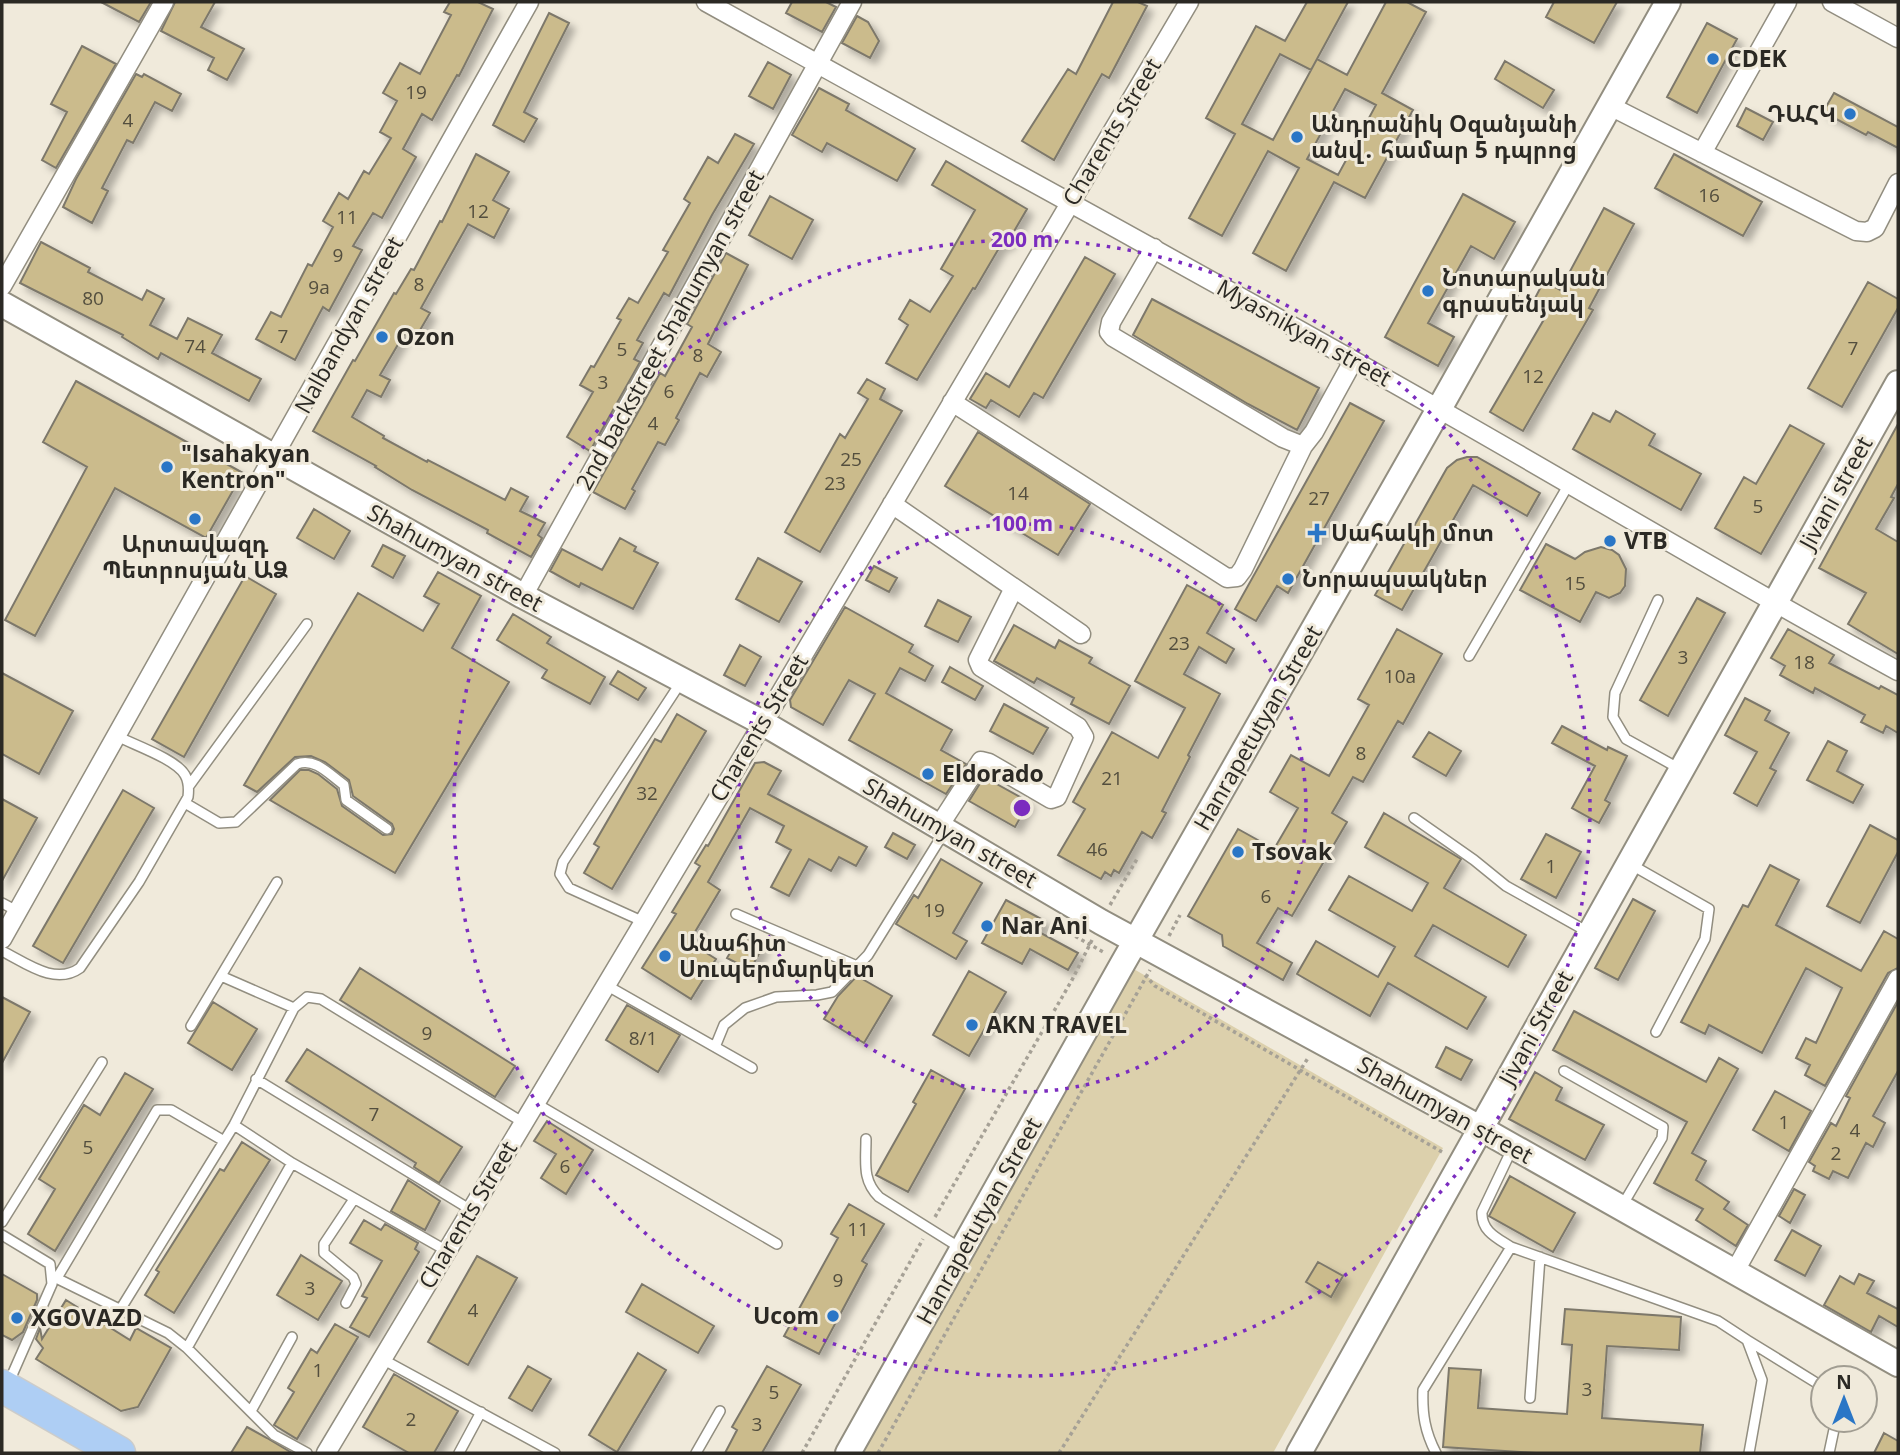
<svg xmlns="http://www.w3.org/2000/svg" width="1900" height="1455" font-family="'Open Sans','Noto Sans Armenian',sans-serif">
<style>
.green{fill:#dcd0ac}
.building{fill:#cbbb8c;stroke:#7d786b;stroke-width:2;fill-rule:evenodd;filter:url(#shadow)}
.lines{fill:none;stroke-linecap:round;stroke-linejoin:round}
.lane-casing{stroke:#928e80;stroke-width:12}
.street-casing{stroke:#928e80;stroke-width:21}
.secondary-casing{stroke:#928e80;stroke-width:28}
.highway-casing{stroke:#ccccca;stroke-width:35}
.path{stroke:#a6a196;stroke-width:3.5;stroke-dasharray:3.5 3.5;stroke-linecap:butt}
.lane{stroke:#fff;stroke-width:9}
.street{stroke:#fff;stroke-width:18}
.secondary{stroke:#fff;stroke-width:24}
.highway{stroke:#aecef4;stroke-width:32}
.ring{fill:none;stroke:#7b2cbf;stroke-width:3.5;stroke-dasharray:3.5 7}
.poi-dot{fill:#2a76c6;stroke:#f0eadb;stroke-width:2.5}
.labels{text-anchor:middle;stroke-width:6;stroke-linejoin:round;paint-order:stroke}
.number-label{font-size:19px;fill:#534e3e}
.poi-label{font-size:23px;font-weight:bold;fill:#2b2924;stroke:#f0eadb;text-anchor:start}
.street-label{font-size:23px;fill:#2b2924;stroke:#f0eadb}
.centre{fill:#7b2cbf;stroke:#f0eadb;stroke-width:3.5}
.ring-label{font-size:21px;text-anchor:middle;font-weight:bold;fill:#7b2cbf;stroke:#f0eadb;stroke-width:6;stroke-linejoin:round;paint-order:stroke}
</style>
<defs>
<filter id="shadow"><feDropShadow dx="6" dy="6" stdDeviation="3.5" flood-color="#0004"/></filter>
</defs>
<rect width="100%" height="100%" fill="#f0eadb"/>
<path class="green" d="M1132,968L1443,1148L1273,1453H857Z"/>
<path class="building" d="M101,2H151L139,22Z
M175,2H215L201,27L244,49L227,80L208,70L214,58L161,31Z
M450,2H478L493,9L459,76L457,75L432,120L422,114L403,149L416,157L382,218L373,213L353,246L362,250L329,311L323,307L295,360L256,339L271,312L281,317L308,264L312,266L333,227L323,221L339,193L348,199L364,171L369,174L391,138L380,132L397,101L383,93L400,63L420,74L451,15L444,12Z
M792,2H826L836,7L822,32L786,13Z
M1113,2H1138L1147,6L1109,78L1102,74L1054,160L1022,141L1068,69L1076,74Z
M1307,2H1348L1311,70L1280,54L1242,124L1273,140L1317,59L1347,75L1386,2H1407L1426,12L1382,93L1413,110L1365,198L1334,182L1286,271L1253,253L1299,168L1268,151L1222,236L1189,218L1235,134L1206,118L1256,26L1285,41ZM1345,89L1376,105L1338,175L1307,159Z
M1554,2H1617L1594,43L1546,17Z
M549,13L569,23L524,112L537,119L524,142L493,125Z
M857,16L868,22L879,41L870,58L842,43Z
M1707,23L1737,39L1697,113L1667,97Z
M82,46L116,64L56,168L42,160L67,112L51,104Z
M1505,61L1554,90L1543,108L1495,79Z
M768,62L791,75L773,109L749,96Z
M136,74L142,77L144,74L181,94L172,111L155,102L133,143L127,140L102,188L108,191L92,223L63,207L76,179Z
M819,88L849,104L846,110L915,149L897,181L827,143L822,152L792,135Z
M1834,93L1898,127V148L1868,132L1866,135L1823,112Z
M1746,108L1773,122L1763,140L1737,126Z
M735,134L754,144L712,215L669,296L664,293L637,340L643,343L634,359L640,362L590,451L567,437L593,392L580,385L591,366L594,367L621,320L617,318L629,298L638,303L668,252L663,250L690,203L684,199L708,157L718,163Z
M476,154L509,172L493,200L509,209L494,238L468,224L421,308L430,313L416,337L406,331L380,375L390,380L381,397L367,390L352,417L384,436L383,438L427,462L428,460L505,500L511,488L528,497L520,511L545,523L538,535L542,538L531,557L487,533L488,530L412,490L375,467L376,466L313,431L353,360L355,361L394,293L396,294L411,269L414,270L440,221L442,222Z
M1674,154L1762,202L1743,236L1655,188Z
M946,161L1027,209L1006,245L1002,243L975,289L973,288L917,380L886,363L908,325L899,319L910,300L930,312L953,276L941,269L975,210L932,185Z
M1463,194L1515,222L1494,259L1471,246L1428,323L1454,337L1438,366L1385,337Z
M770,196L813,220L792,259L749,235Z
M1604,208L1634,224L1589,308L1593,310L1523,431L1490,412L1550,309L1534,300L1544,281L1560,290Z
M41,242L90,268L88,272L142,300L147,290L164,299L150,325L177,339L188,318L222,335L212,353L261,379L249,401L161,353L158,359L122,337L123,335L20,283Z
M726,253L748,265L708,344L721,352L707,377L700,373L676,418L679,420L665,445L658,442L632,489L635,491L625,509L593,492L660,373L665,376L692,327L687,324Z
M1085,257L1115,274L1043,398L1034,393L1019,417L991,400L986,408L970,399L986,373L1009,387Z
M1868,282L1898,299V308L1842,407L1808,388Z
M1152,299L1319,388L1297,430L1248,404L1133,335Z
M867,379L885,389L880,399L902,411L820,552L785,532L840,434L845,438L868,399L858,393Z
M76,381L243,473L206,538L115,488L35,636L5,620L87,467L43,442Z
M1350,403L1384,421L1288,593L1277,586L1256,621L1235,609Z
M1616,411L1655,434L1649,445L1701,474L1681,510L1573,449L1593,413L1610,422Z
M1898,424V484L1891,497L1894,498L1876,529L1898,542V654L1848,624L1866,593L1819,568Z
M1790,425L1824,444L1761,554L1715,528L1744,477L1756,484Z
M978,432L1090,504L1058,555L945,486Z
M1467,457H1477L1540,493L1527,516L1473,485L1402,610L1375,595L1447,468L1457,460Z
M314,509L350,531L334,559L297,538Z
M620,538L636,547L634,551L658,563L633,609L581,583L579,587L550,571L562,549L602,570Z
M1546,544L1575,559L1585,552L1601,547L1612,550L1619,555L1626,569L1625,586L1620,593L1609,598L1596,592L1580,622L1520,590Z
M383,545L405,556L393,578L372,566Z
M758,558L802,582L779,622L736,599Z
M874,566L897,578L889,592L866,580Z
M438,572L481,596L452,648L509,682L395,873L270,800L300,770H309L318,774L337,789L342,806L383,835L392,834L394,829L392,824L353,796L349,780L325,762L311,756L295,757L257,792L244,785L358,593L423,631L439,604L424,596Z
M245,576L276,594L184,757L152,739Z
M1187,585L1223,605L1207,633L1234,649L1226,663L1199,647L1184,674L1220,694L1188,755L1190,757L1162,811L1166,813L1152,838L1142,832L1119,873L1114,870L1111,876L1105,872L1101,879L1058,855L1085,809L1073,802L1112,732L1158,758L1185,708L1135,681Z
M1697,598L1725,613L1668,716L1640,700Z
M938,600L971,617L958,642L925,626Z
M845,607L913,645L909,652L933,666L925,681L900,668L886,693L952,730L941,750L966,764L946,794L849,740L875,694L849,680L823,725L791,707L790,700Z
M513,614L551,637L547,643L605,677L590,704L542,678L547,670L497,640Z
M1014,625L1055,648L1059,640L1092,658L1089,663L1130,686L1109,724L1071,704L1074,698L1037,678L1034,683L994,661Z
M1397,629L1442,654L1403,724L1398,721L1363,782L1353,777L1332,813L1347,822L1292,916L1278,908L1257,943L1292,963L1283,980L1223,946L1222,935L1188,916L1238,829L1274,849L1298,808L1270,792L1291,755L1329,776L1369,705L1358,699Z
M1788,629L1834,655L1829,663L1879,689L1881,686L1898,695V733L1886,726L1883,733L1861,722L1865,715L1815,688L1813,693L1780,675L1785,666L1771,658Z
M740,645L761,657L745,686L724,675Z
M950,667L983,686L975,700L942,682Z
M618,671L646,688L638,700L610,684Z
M2,673L73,711L39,774L2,754Z
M1745,698L1770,711L1765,720L1789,733L1770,768L1776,771L1757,806L1734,793L1757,752L1725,735Z
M1004,704L1048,728L1033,754L990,731Z
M677,714L706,731L612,889L584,873L599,847L594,844L655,739L661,742Z
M1562,726L1607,750L1608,747L1627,756L1605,800L1610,803L1599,823L1572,808L1595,766L1552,743Z
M1429,732L1461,751L1446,776L1413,757Z
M1828,741L1847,751L1837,771L1863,785L1853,803L1807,780Z
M764,762L781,771L768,794L867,847L856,866L839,857L831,871L809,859L789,896L771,887L791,850L776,842L784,826L750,808L708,882L720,890L689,942L716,959L691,999L642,968L676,914L672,912L700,866L695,863L706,845L708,846L755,763Z
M984,777L1029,802L1015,827L969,801Z
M123,790L154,808L63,963L33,946Z
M2,799L37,818L2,881Z
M1384,813L1461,859L1444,888L1526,935L1508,967L1433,925L1415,956L1486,997L1467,1029L1388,983L1370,1016L1297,974L1316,941L1378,977L1395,947L1329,910L1349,876L1412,911L1428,883L1365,847Z
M1870,825L1898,840V852L1860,923L1827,906Z
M893,833L915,845L907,859L885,847Z
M1546,834L1581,852L1556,898L1521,879Z
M941,859L982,883L953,933L967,941L956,959L896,924L914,895L918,898Z
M1770,865L1799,880L1776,925L1861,971L1884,931L1898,939V968L1888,973L1825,1086L1805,1075L1810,1065L1796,1058L1806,1038L1816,1043L1842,988L1806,968L1762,1053L1709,1025L1705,1034L1681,1022L1743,905L1748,907Z
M1633,899L1655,911L1618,980L1595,968Z
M1006,900L1045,921L1039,932L1078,953L1068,970L1030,949L1022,964L982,943Z
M740,935L763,947L750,970L727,958Z
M360,968L515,1066L495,1097L340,1000Z
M969,971L1006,992L969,1056L933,1035Z
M857,976L892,996L864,1043L824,1019L838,996Z
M2,997L30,1012L2,1063Z
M213,1002L257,1029L232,1070L188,1043Z
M1898,1002V1071L1873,1116L1885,1123L1873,1147L1866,1143L1848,1178L1833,1171L1829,1179L1813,1171L1815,1166L1809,1162L1831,1123L1836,1126L1850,1098L1846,1096Z
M627,1005L680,1035L658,1072L606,1040Z
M1574,1011L1706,1082L1719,1058L1738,1069L1692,1153L1706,1161L1696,1180L1729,1202L1724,1209L1748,1225L1736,1246L1696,1220L1703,1209L1654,1183L1687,1122L1553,1050Z
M1446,1047L1472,1060L1461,1080L1436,1067Z
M307,1049L462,1147L439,1183L414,1167L416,1163L286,1081Z
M931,1070L965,1089L908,1192L876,1175L916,1104L913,1102Z
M1535,1072L1562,1088L1556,1100L1604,1125L1585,1160L1509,1119Z
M125,1073L153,1089L55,1251L28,1234L55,1189L39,1179L84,1105L100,1115Z
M1775,1091L1811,1111L1789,1151L1753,1130Z
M547,1121L593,1150L566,1194L541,1178L556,1154L534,1141Z
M242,1142L270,1160L174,1313L145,1295L159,1272L156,1270L220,1169L224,1171Z
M1510,1176L1575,1213L1553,1252L1489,1216Z
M408,1180L440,1201L425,1230L391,1211Z
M1794,1189L1805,1195L1790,1223L1779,1216Z
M849,1204L884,1224L862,1261L867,1264L819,1354L784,1336L838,1238L831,1234Z
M364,1220L381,1230L385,1224L418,1243L415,1249L419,1252L369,1337L350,1327L367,1298L362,1296L382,1261L350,1243Z
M1792,1230L1821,1246L1805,1276L1775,1260Z
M301,1255L342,1281L318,1320L277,1295Z
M477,1256L517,1278L468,1365L428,1342Z
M1318,1262L1343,1276L1331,1297L1306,1282Z
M2,1274L37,1294V1300L23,1332L12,1340L2,1335Z
M1859,1274L1874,1281L1867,1293L1898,1309V1327L1879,1316L1871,1332L1824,1305L1840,1276L1854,1284Z
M642,1284L714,1326L698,1353L626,1312Z
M66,1300L130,1340L136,1328L171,1348L138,1407L121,1411L36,1359L43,1348L36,1339L40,1328L42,1339Z
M1565,1309L1681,1317L1679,1350L1607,1346L1602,1418L1703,1425L1700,1453H1536L1443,1447L1449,1368L1481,1370L1478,1408L1567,1414L1572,1345L1562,1344Z
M335,1324L358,1337L297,1439L274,1425L294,1392L288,1388L311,1349L317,1353Z
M638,1353L666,1370L617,1452L589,1435Z
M528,1366L551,1379L532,1411L509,1398Z
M767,1366L801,1385L762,1453H725L737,1430L732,1427Z
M394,1374L458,1411L434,1453H409L363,1427Z
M247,1427L267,1438L292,1453H231Z
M1884,1433L1898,1441V1453H1874Z"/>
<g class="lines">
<g class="lane-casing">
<path id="lane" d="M1658,600L1615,693L1613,717L1626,739L1680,769
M1469,656L1569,484
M189,786L307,624
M185,803L219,823L236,822L297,764C315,757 330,775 344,785L346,800L387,829
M1414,818L1474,860L1506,886L1588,932
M1630,864L1709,909L1705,939L1656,1032
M2,903L17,911
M736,914L857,966
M644,922L569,888L560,874L563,862L681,682
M2,951C26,963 55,986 80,968L139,882L188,797C189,789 189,782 185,775C176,759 134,745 117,736
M221,976L294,1008
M606,985L752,1068
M191,1026L277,882
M715,1047L724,1025L745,1008L776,997L817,995L832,992L868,955L945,831
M1564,1071L1663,1127L1662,1138L1622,1206
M256,1079L471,1210
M535,1103L777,1244
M234,1125L292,1163L447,1251
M866,1139C866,1163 862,1180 879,1197L962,1249
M1512,1149L1482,1212C1481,1231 1497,1238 1511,1247L1718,1321L1747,1340L1762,1380L1749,1453
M2,1222L102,1062
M2,1235L50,1264L52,1284L9,1382
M52,1276L168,1333L187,1348L274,1435L307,1453
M57,1278L157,1110H171L224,1141
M346,1303L356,1284L353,1277L324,1253V1244L354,1199
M120,1310L234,1125L294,1008L307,997L321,999L524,1123
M1747,1340L1823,1387
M187,1348L292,1163
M382,1359L555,1453
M1530,1398L1540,1257
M251,1411L292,1337
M459,1453L481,1412
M696,1453L720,1411
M1436,1453C1425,1432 1422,1414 1423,1390L1511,1247
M1829,1453L1836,1420"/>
</g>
<g class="street-casing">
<path id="street" d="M706,2C950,138 1196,270 1439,409C1592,496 1743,587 1898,671
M1832,2L1898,38
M1610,106L1856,231L1867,232L1875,228L1898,183
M1702,153L1787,2
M1154,248L1111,322L1109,332L1113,337L1283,438L1303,446L1314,432L1353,361
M2,286L164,2
M952,402L1227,578L1237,577L1243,569L1303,446
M892,504L1081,634
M523,596L852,2
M939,826L981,761L989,763L1051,799L1057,797L1084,737L1078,727L981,667L978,660L1014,588
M2,939L529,2
M1735,1271L1898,979
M326,1453L763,723L1189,2"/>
</g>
<g class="secondary-casing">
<path id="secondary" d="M2,304L523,596L763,723L1101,922L1480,1128L1898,1364
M848,1453L1123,963L1439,409L1668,2
M1299,1453L1898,383"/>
</g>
<g class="highway-casing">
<path id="highway" d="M2,1386L119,1453"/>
</g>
<path class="path" d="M1110,905L1137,859
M1057,926L1105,953
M1169,936L1180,915
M1145,975L1155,986L1442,1152
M935,1217L1072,980L1092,940
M802,1453L923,1239
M878,1453L1150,970
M1059,1453L1308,1058"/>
<use href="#lane" class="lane"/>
<use href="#street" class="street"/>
<use href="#secondary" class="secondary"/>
<use href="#highway" class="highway"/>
</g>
<g class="ring">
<circle cx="1022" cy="808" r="284"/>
<circle cx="1022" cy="808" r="568"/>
</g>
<g class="poi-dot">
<circle cx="1713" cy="59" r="7"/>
<circle cx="1850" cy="114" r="7"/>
<circle cx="1297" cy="137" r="7"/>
<circle cx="1428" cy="291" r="7"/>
<circle cx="382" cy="337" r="7"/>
<circle cx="167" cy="467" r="7"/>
<circle cx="195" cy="519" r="7"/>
<path d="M1313.5 522.5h7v7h7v7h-7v7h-7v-7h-7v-7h7z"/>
<circle cx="1610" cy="541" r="7"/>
<circle cx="1288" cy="579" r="7"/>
<circle cx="928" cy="774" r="7"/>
<circle cx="1238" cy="852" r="7"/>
<circle cx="987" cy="926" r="7"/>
<circle cx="665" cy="956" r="7"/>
<circle cx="972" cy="1025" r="7"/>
<circle cx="833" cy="1316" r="7"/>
<circle cx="17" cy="1318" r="7"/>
</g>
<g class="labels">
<g class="number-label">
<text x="416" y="99">19</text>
<text x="128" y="127">4</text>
<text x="1709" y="202">16</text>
<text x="478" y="218">12</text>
<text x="347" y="224">11</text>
<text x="338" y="262">9</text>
<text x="419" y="291">8</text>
<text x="319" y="294">9a</text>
<text x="93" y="305">80</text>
<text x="283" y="343">7</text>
<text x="195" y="353">74</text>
<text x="1853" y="355">7</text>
<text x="622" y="356">5</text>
<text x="698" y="362">8</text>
<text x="1533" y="383">12</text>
<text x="603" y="389">3</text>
<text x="669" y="398">6</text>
<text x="653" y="430">4</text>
<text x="851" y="466">25</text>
<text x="835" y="490">23</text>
<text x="1018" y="500">14</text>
<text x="1319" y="505">27</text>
<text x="1758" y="513">5</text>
<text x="1575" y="590">15</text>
<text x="1179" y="650">23</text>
<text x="1683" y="664">3</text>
<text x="1804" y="669">18</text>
<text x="1400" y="683">10a</text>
<text x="1361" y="760">8</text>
<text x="1112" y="785">21</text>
<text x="647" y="800">32</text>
<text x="1097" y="856">46</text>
<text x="1551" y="873">1</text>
<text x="1266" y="903">6</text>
<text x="934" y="917">19</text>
<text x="427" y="1040">9</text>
<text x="643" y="1045">8/1</text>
<text x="374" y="1121">7</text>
<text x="1784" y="1129">1</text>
<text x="1855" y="1137">4</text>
<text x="88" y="1154">5</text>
<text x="1836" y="1160">2</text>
<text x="565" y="1173">6</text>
<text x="858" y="1236">11</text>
<text x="838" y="1287">9</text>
<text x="310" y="1295">3</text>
<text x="473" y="1317">4</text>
<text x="318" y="1377">1</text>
<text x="1587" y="1396">3</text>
<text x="774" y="1399">5</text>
<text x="411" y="1426">2</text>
<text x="757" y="1431">3</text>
</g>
<g class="poi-label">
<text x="1727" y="67">CDEK</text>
<text x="1836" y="122" text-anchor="end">ԴԱՀԿ</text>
<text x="1311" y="132">Անդրանիկ Օզանյանի<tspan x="1311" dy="26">անվ․ համար 5 դպրոց</tspan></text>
<text x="1442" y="286">Նոտարական<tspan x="1442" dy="26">գրասենյակ</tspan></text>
<text x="396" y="345">Ozon</text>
<text x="181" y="462">"Isahakyan<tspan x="181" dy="26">Kentron"</tspan></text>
<text x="1331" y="541">Սահակի մոտ</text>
<text x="1624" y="549">VTB</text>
<text x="195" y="552" text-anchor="middle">Արտավազդ<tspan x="195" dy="26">Պետրոսյան ԱՁ</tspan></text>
<text x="1302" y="587">Նորապսակներ</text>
<text x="942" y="782">Eldorado</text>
<text x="1252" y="860">Tsovak</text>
<text x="1001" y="934">Nar Ani</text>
<text x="679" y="951">Անահիտ<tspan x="679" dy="26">Սուպերմարկետ</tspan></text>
<text x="986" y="1033">AKN TRAVEL</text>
<text x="819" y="1324" text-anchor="end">Ucom</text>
<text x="31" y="1326">XGOVAZD</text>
</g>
<g class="street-label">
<text transform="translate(1112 132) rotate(-59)" y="8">Charents Street</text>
<text transform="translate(349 325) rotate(-61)" y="8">Nalbandyan street</text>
<text transform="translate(670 330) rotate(-61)" y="8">2nd backstreet Shahumyan street</text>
<text transform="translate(1304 333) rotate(29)" y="8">Myasnikyan street</text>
<text transform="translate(1836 493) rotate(-61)" y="8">Jivani street</text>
<text transform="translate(455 558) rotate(29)" y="8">Shahumyan street</text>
<text transform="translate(759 728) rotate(-59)" y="8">Charents Street</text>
<text transform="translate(1258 728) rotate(-60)" y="8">Hanrapetutyan Street</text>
<text transform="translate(950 833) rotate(30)" y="8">Shahumyan street</text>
<text transform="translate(1536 1028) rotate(-61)" y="8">Jivani Street</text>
<text transform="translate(1445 1110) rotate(29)" y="8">Shahumyan street</text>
<text transform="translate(468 1215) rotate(-59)" y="8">Charents Street</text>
<text transform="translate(979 1221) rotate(-61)" y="8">Hanrapetutyan Street</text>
</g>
</g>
<circle cx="1022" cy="808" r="10" class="centre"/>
<g class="ring-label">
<text x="1022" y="247">200 m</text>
<text x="1022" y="531">100 m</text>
</g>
<rect width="1900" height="1455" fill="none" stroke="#2b2924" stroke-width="7"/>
<g transform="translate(1844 1399)"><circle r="33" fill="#f0eadb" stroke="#a19d92" stroke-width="2"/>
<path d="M0-5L12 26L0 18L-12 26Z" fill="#2a76c6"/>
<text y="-10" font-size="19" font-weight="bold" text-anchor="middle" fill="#2b2924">N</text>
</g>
</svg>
